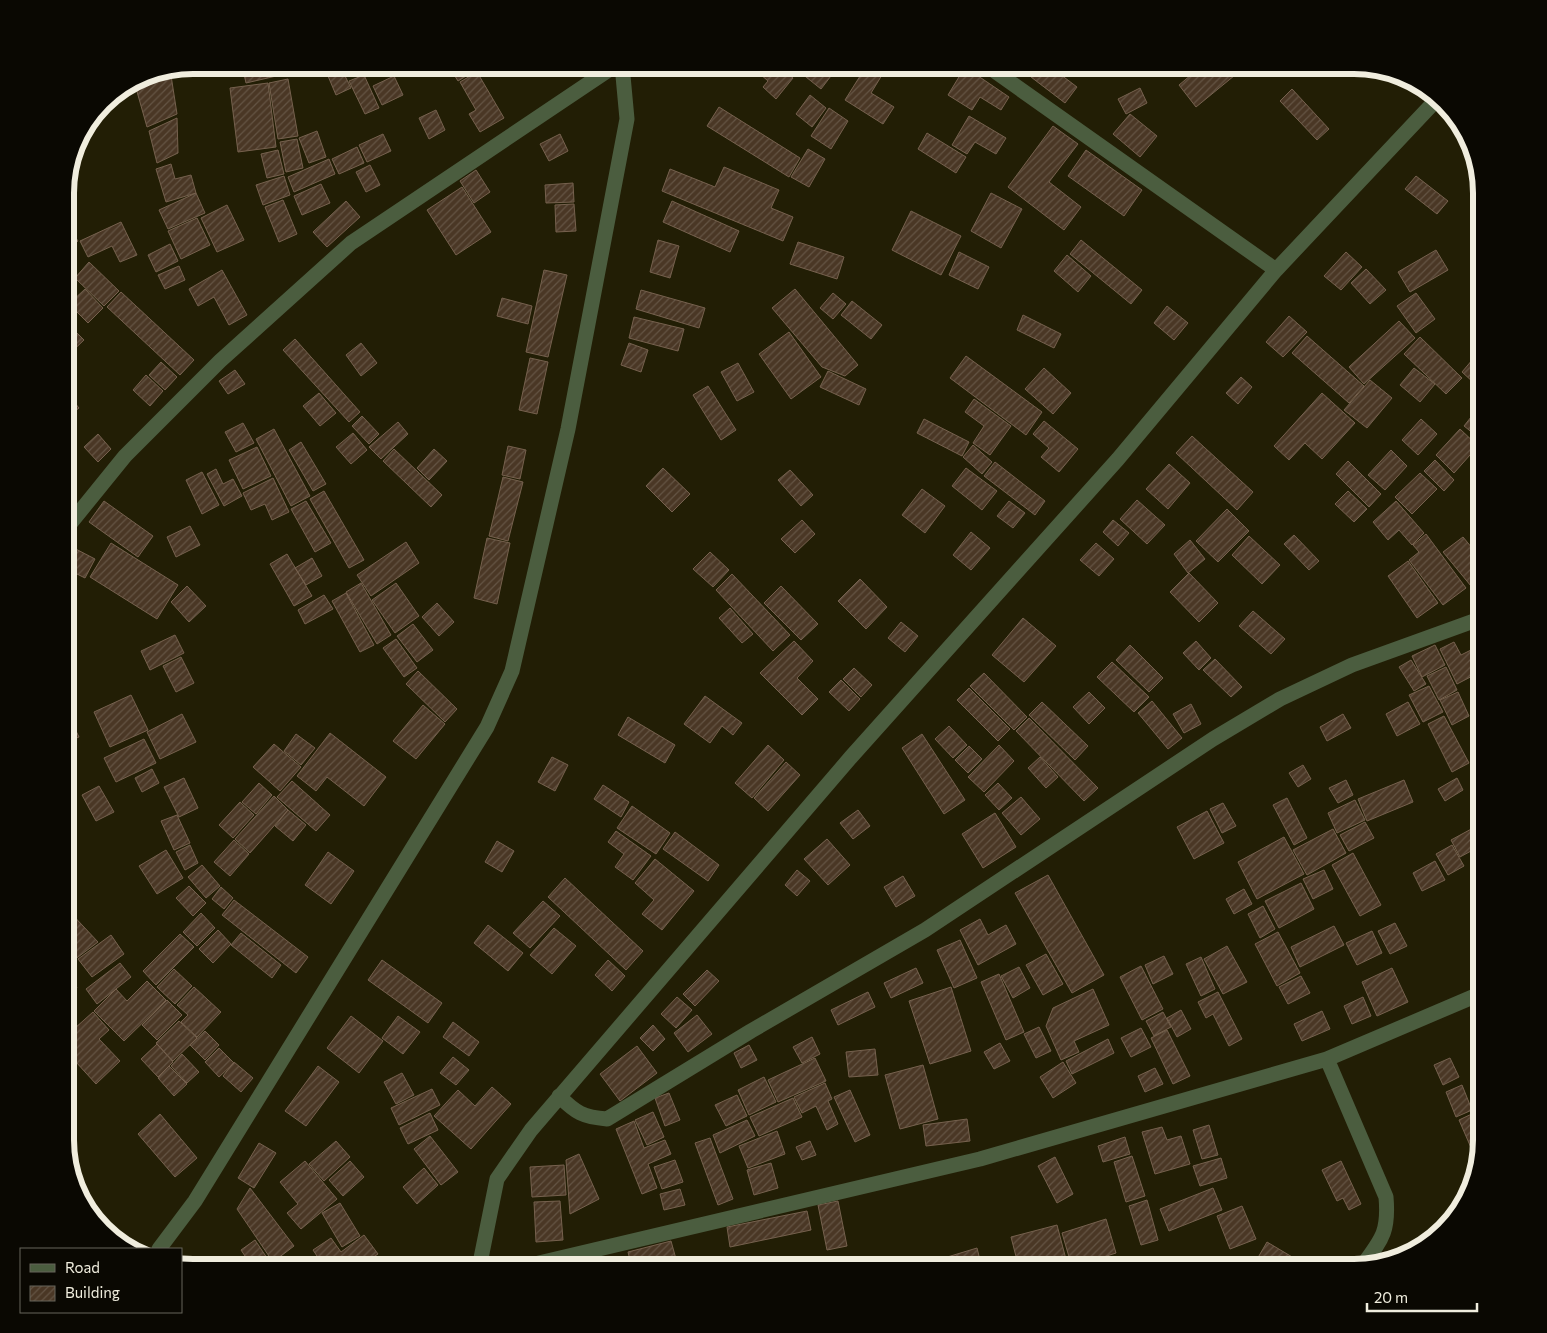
<svg xmlns="http://www.w3.org/2000/svg" width="1547" height="1333" font-family="Commissioner,sans-serif">
<style>
.building{fill:url(#building-hatch);stroke:#76614e}
.lines{fill:none;stroke-linecap:round;stroke-linejoin:round}
.street{stroke:#4b5d3f;stroke-width:15}
.rim{fill:none;stroke:#f0edde;stroke-width:6}
</style>
<defs>
<pattern id="building-hatch" width="6" height="6" patternUnits="userSpaceOnUse" patternTransform="scale(1.25)"><rect width="6" height="6" fill="#4a3725"/><path d="M-1 1l2-2M0 6l6-6M5 7l2-2" fill="none" stroke="#645444"/></pattern>
</defs>
<rect width="100%" height="100%" fill="#221e05"/>
<path class="building" d="M242,65H283L285,74L246,83Z
M301,65H319L320,71L303,74Z
M448,65H473L476,70L458,81Z
M778,65L793,78L776,99L763,87L768,81L751,66Z
M791,65H826L834,72L821,89Z
M867,65L882,75L871,93L894,107L883,124L845,100Z
M870,65H887L883,72Z
M1040,65H1048L1077,87L1065,103L1031,77Z
M1203,65H1235L1240,71L1196,107L1179,85Z
M965,67L1009,97L1001,110L980,97L972,110L948,95Z
M170,69L177,114L147,127L134,81L144,75Z
M342,70L351,88L336,95L328,76Z
M477,72L504,118L480,132L469,114L476,110L460,82Z
M364,75L379,108L365,114L349,81Z
M394,76L403,95L382,105L373,86Z
M288,79L298,136L278,139L269,83Z
M268,83L276,147L238,152L230,88Z
M1140,88L1147,103L1126,114L1118,99Z
M1292,89L1329,129L1317,140L1280,101Z
M810,95L826,108L812,127L796,114Z
M719,107L800,158L789,177L707,126Z
M829,108L848,121L831,149L811,136Z
M436,110L445,130L429,139L419,118Z
M1130,114L1157,136L1140,157L1113,134Z
M969,116L1006,138L996,154L975,142L967,154L952,145Z
M177,118L178,153L157,163L149,131Z
M1053,126L1078,144L1049,182L1081,207L1064,230L1008,187Z
M317,131L326,157L309,163L299,138Z
M927,133L966,157L956,173L918,149Z
M383,134L391,151L367,162L359,145Z
M560,134L568,151L549,161L540,144Z
M297,139L303,168L286,172L280,142Z
M357,147L364,163L339,174L332,159Z
M808,149L825,159L809,187L791,177Z
M278,150L284,174L267,178L261,154Z
M1086,150L1142,190L1124,216L1068,176Z
M329,159L335,174L294,192L288,177Z
M171,164L175,179L191,175L196,193L166,202L156,169Z
M370,165L380,185L366,192L356,172Z
M724,167L779,190L771,208L793,217L783,241L662,191L670,169L715,187Z
M476,170L490,192L474,203L460,181Z
M284,176L290,195L263,205L256,185Z
M1416,176L1448,201L1437,214L1405,189Z
M573,183L574,202L546,203L545,185Z
M321,184L330,203L302,215L294,196Z
M462,187L491,232L456,255L427,210Z
M196,193L205,213L168,229L159,210Z
M991,193L1022,209L1001,248L971,231Z
M283,200L297,234L279,242L265,207Z
M346,201L360,217L327,247L313,232Z
M672,201L739,231L730,252L663,222Z
M574,204L576,231L556,232L555,205Z
M227,205L244,240L217,252L201,218Z
M911,211L961,236L941,275L892,250Z
M197,218L210,245L181,259L168,231Z
M65,222L78,241L65,251Z
M121,222L137,255L120,262L112,246L88,257L80,241Z
M658,240L679,246L670,278L650,272Z
M1081,240L1142,290L1131,304L1070,254Z
M798,242L844,257L837,279L790,264Z
M170,244L178,261L156,272L148,255Z
M1436,250L1448,270L1410,292L1398,272Z
M959,252L989,267L978,289L949,275Z
M1346,252L1362,267L1341,290L1324,276Z
M1067,255L1091,276L1078,292L1054,271Z
M89,262L119,291L104,306L75,278Z
M179,266L185,280L165,289L158,275Z
M1366,269L1386,290L1370,304L1351,283Z
M222,270L247,315L229,325L214,297L198,306L189,289Z
M544,270L567,275L548,357L526,352Z
M85,289L103,308L88,323L69,304Z
M795,289L858,365L845,376L822,367L772,308Z
M641,290L705,308L699,328L636,309Z
M121,292L194,360L180,375L107,307Z
M833,293L846,304L833,319L820,308Z
M1416,293L1435,319L1416,333L1397,306Z
M502,298L532,306L528,324L497,316Z
M852,301L882,325L871,339L841,315Z
M1167,306L1188,323L1174,340L1154,323Z
M1023,315L1061,334L1054,348L1017,330Z
M1289,316L1307,332L1283,357L1266,342Z
M634,317L684,329L678,351L629,338Z
M1399,321L1415,338L1364,384L1349,367Z
M66,322L84,340L65,358V323Z
M789,332L821,377L791,399L759,354Z
M1307,336L1364,386L1349,403L1292,353Z
M1420,337L1462,378L1446,394L1404,354Z
M295,339L360,412L349,422L283,350Z
M361,343L377,363L361,376L346,355Z
M629,343L648,350L641,372L621,365Z
M966,356L1042,412L1026,435L950,378Z
M530,358L548,362L537,414L519,410Z
M1473,359L1482,366V372L1474,383L1462,372Z
M161,362L177,377L165,390L149,375Z
M738,363L754,392L737,401L721,372Z
M1044,368L1071,393L1053,414L1025,389Z
M1414,368L1435,384L1420,402L1400,385Z
M235,370L245,384L228,394L219,381Z
M828,371L866,389L859,405L820,387Z
M146,375L163,391L150,406L133,390Z
M1241,377L1252,387L1238,404L1226,393Z
M1370,380L1392,398L1367,428L1344,410Z
M708,386L736,430L721,440L693,395Z
M65,391L79,408L65,419Z
M319,393L336,413L320,426L303,406Z
M1322,393L1355,423L1322,459L1305,443L1289,460L1274,446Z
M974,399L1011,426L990,455L973,443L984,426L965,412Z
M1482,403V434L1479,438L1464,426Z
M362,416L379,434L369,444L352,426Z
M924,419L969,442L962,456L917,433Z
M1421,419L1437,434L1418,455L1402,440Z
M1044,421L1078,449L1059,472L1041,457L1049,448L1033,434Z
M398,422L408,434L381,459L369,447Z
M243,423L254,443L236,452L225,432Z
M274,429L310,496L291,506L256,439Z
M1460,429L1478,446L1454,473L1436,455Z
M353,433L367,450L351,464L336,447Z
M98,434L111,449L98,462L84,447Z
M1192,436L1253,492L1237,510L1176,453Z
M301,442L326,484L313,491L289,450Z
M973,445L992,462L982,474L963,457Z
M508,446L526,450L520,479L502,475Z
M257,447L271,476L243,489L229,460Z
M1481,448L1482,449V471L1470,459Z
M394,449L442,495L431,507L383,461Z
M434,449L447,461L429,480L417,468Z
M1391,450L1407,466L1385,490L1368,475Z
M1435,460L1454,480L1444,491L1424,471Z
M1348,461L1381,494L1369,507L1336,474Z
M995,462L1045,501L1035,515L984,476Z
M1169,464L1190,483L1168,509L1146,489Z
M663,468L690,494L672,512L646,486Z
M966,468L997,491L982,510L952,486Z
M216,469L223,484L233,479L242,496L224,506L207,474Z
M790,470L813,495L801,506L778,480Z
M202,472L219,505L202,514L186,480Z
M1420,473L1437,489L1412,514L1395,497Z
M503,477L523,482L508,541L489,536Z
M273,478L289,512L272,520L265,504L251,510L243,493Z
M922,489L945,506L925,533L902,515Z
M324,491L364,560L349,568L310,499Z
M1348,491L1367,509L1354,522L1335,504Z
M1137,500L1165,525L1147,544L1120,519Z
M104,501L153,536L138,557L89,522Z
M306,501L331,543L315,552L291,509Z
M1009,501L1025,513L1013,528L997,516Z
M1396,501L1424,533L1412,545L1399,530L1388,540L1373,522Z
M1227,509L1249,531L1218,562L1196,541Z
M802,520L815,534L795,553L781,539Z
M1113,520L1129,533L1118,546L1103,532Z
M190,526L200,545L176,557L167,537Z
M971,532L990,548L971,570L953,555Z
M1426,534L1466,588L1443,605L1409,560L1419,552L1413,545Z
M1294,535L1319,561L1309,570L1284,544Z
M1249,536L1280,565L1262,584L1232,555Z
M1463,537L1482,560V577L1471,586L1443,552Z
M487,538L510,543L497,604L474,598Z
M1190,540L1205,559L1188,573L1174,554Z
M406,542L419,563L371,596L357,575Z
M111,543L178,585L157,619L90,577Z
M1096,543L1114,559L1099,576L1080,560Z
M70,546L95,559L85,578L65,568V556Z
M710,552L729,570L713,587L693,569Z
M287,554L312,596L294,606L270,564Z
M312,558L322,576L306,585L295,568Z
M1408,561L1438,603L1417,618L1388,576Z
M1189,573L1218,603L1199,622L1170,592Z
M732,574L790,635L773,651L716,590Z
M860,579L887,607L866,629L838,601Z
M361,583L391,635L377,644L346,592Z
M396,583L419,616L395,633L372,600Z
M187,586L206,606L189,622L171,602Z
M781,586L818,624L801,640L764,603Z
M346,593L374,645L360,652L332,601Z
M324,595L333,609L305,624L298,610Z
M437,603L454,622L439,636L422,617Z
M730,608L753,634L742,643L719,618Z
M1253,611L1285,639L1271,654L1239,626Z
M1023,618L1056,646L1024,682L992,655Z
M901,622L918,636L905,652L888,638Z
M413,624L433,650L417,662L397,636Z
M175,635L184,653L150,670L141,651Z
M396,639L417,668L404,677L383,648Z
M794,641L813,661L797,678L818,699L802,715L760,673Z
M1196,641L1211,658L1199,670L1183,653Z
M1454,642L1461,655L1471,650L1482,671L1457,684L1440,649Z
M1130,645L1163,678L1149,692L1116,660Z
M1435,645L1445,665L1422,677L1412,656Z
M181,657L194,683L176,692L163,666Z
M1215,659L1242,687L1231,697L1203,670Z
M1411,660L1426,684L1414,691L1399,667Z
M1112,662L1149,697L1134,712L1097,677Z
M65,666L75,678L65,687Z
M1446,667L1457,690L1439,700L1427,676Z
M854,668L872,685L861,697L843,679Z
M418,671L457,709L445,722L406,684Z
M984,673L1027,717L1014,730L970,686Z
M841,680L860,699L849,711L829,692Z
M1429,686L1443,712L1423,722L1409,695Z
M969,688L1010,729L998,741L957,700Z
M1089,692L1105,708L1089,724L1073,707Z
M1458,692L1469,716L1452,725L1440,700Z
M131,695L148,730L110,747L94,712Z
M705,696L742,723L733,735L722,726L710,743L684,724Z
M1152,701L1182,738L1168,749L1138,713Z
M1042,702L1088,746L1075,760L1029,715Z
M1408,702L1420,724L1397,736L1386,714Z
M1191,704L1201,724L1184,733L1173,714Z
M423,705L445,724L416,759L393,741Z
M67,713L79,737L65,743V714Z
M182,714L196,742L160,759L147,732Z
M1343,714L1351,728L1327,741L1320,727Z
M1444,716L1469,763L1452,772L1428,724Z
M628,717L675,745L665,763L618,735Z
M1029,718L1098,788L1084,801L1016,731Z
M949,726L967,745L953,758L935,739Z
M330,733L386,777L364,806L327,777L316,791L297,776Z
M296,734L315,748L301,765L284,751Z
M922,734L965,800L944,814L902,748Z
M144,739L156,763L116,782L104,758Z
M274,744L301,767L280,791L253,767Z
M768,745L784,760L752,798L735,783Z
M999,745L1014,761L984,792L968,777Z
M969,746L982,759L968,773L955,760Z
M552,757L568,765L555,791L538,782Z
M1040,757L1058,777L1046,788L1028,768Z
M786,762L800,775L768,811L754,798Z
M1303,765L1311,779L1298,787L1289,773Z
M152,769L159,783L142,792L135,778Z
M1482,769V783L1477,772Z
M184,778L198,808L179,817L164,787Z
M1457,778L1463,790L1445,801L1438,789Z
M1346,780L1353,795L1338,803L1329,788Z
M1404,780L1413,802L1367,821L1358,799Z
M292,781L330,815L316,831L277,797Z
M259,783L272,795L256,814L242,802Z
M998,783L1012,798L999,810L985,795Z
M603,785L629,802L621,817L594,799Z
M99,786L114,812L96,821L82,795Z
M274,796L288,810L250,853L235,839Z
M1021,797L1040,819L1021,835L1002,813Z
M1287,798L1307,838L1294,845L1273,805Z
M1355,800L1365,820L1337,833L1328,813Z
M240,802L254,815L233,838L219,825Z
M1223,803L1236,826L1222,833L1210,809Z
M632,806L670,833L656,854L617,828Z
M288,810L306,825L293,841L275,826Z
M858,810L870,826L853,839L840,823Z
M1207,811L1224,843L1194,859L1177,827Z
M995,813L1016,847L983,868L962,834Z
M177,815L190,843L174,850L161,821Z
M1365,822L1374,838L1349,851L1340,835Z
M1475,827L1482,840V845L1460,857L1451,840Z
M1333,829L1346,853L1307,875L1293,850Z
M616,831L651,856L633,880L615,867L624,854L608,842Z
M675,832L719,865L708,881L663,849Z
M1284,837L1304,874L1257,899L1238,862Z
M827,839L850,865L828,885L804,859Z
M234,840L249,854L230,876L214,862Z
M497,841L514,851L502,872L485,862Z
M190,845L198,863L185,870L176,852Z
M1452,845L1464,866L1448,875L1436,854Z
M166,850L183,878L157,894L139,866Z
M328,852L354,871L331,904L305,885Z
M1353,853L1381,905L1360,916L1332,865Z
M655,859L694,891L662,930L642,914L654,900L635,883Z
M1435,861L1445,880L1422,891L1413,873Z
M202,865L220,886L206,898L188,877Z
M797,870L810,881L797,896L785,885Z
M1324,870L1333,889L1313,899L1303,879Z
M1048,875L1104,975L1072,993L1015,893Z
M903,876L915,896L896,907L884,887Z
M565,878L643,951L626,970L548,897Z
M1301,883L1314,909L1279,928L1265,901Z
M189,886L206,903L193,916L176,898Z
M221,887L233,898L224,909L212,899Z
M1244,889L1252,904L1234,914L1226,899Z
M234,900L308,957L296,973L222,915Z
M543,901L560,916L530,948L513,933Z
M1263,906L1275,929L1260,938L1248,914Z
M68,910L98,942L74,960L65,952V911Z
M201,913L215,928L197,946L183,932Z
M980,919L988,935L1006,925L1016,944L978,965L960,930Z
M1395,923L1407,946L1390,954L1378,931Z
M488,925L523,953L508,971L474,943Z
M1334,926L1344,945L1300,967L1291,947Z
M554,928L576,946L552,974L530,955Z
M218,930L231,944L213,963L199,949Z
M1372,931L1382,953L1357,965L1346,943Z
M1278,932L1300,973L1277,986L1255,944Z
M241,933L281,965L272,978L231,945Z
M180,934L194,947L156,985L143,971Z
M111,935L124,954L92,977L78,959Z
M960,940L977,978L954,988L937,950Z
M1227,946L1247,982L1223,994L1204,959Z
M1046,954L1063,984L1043,995L1026,965Z
M1164,956L1173,974L1153,984L1145,965Z
M1201,957L1215,989L1201,996L1186,964Z
M382,960L442,1003L428,1023L368,980Z
M608,960L625,976L612,991L595,975Z
M120,963L131,977L97,1004L86,989Z
M65,965L77,988L65,994Z
M1141,966L1163,1009L1142,1020L1120,977Z
M1019,967L1030,988L1013,998L1001,976Z
M916,968L923,983L891,998L884,983Z
M1392,968L1408,1002L1377,1016L1362,982Z
M174,969L192,986L175,1004L157,987Z
M707,970L719,981L695,1006L683,994Z
M999,974L1024,1032L1006,1040L981,982Z
M1301,976L1310,993L1288,1004L1279,987Z
M147,981L166,1000L124,1041L94,1011L116,989L127,1001Z
M194,987L221,1012L197,1037L181,1022L188,1015L177,1005Z
M951,987L971,1051L930,1064L909,1001Z
M1093,989L1109,1025L1074,1041L1079,1052L1061,1060L1046,1026L1053,1008Z
M868,992L875,1007L838,1025L831,1010Z
M1218,992L1242,1039L1229,1046L1213,1014L1206,1018L1198,1002Z
M677,997L692,1010L676,1028L661,1014Z
M1363,997L1371,1016L1352,1024L1344,1006Z
M167,1000L182,1015L157,1040L142,1025Z
M1181,1010L1191,1029L1177,1037L1167,1018Z
M1322,1011L1330,1029L1302,1041L1294,1024Z
M93,1012L109,1030L99,1039L120,1061L96,1084L65,1050V1037Z
M1163,1012L1171,1027L1154,1036L1146,1021Z
M697,1015L712,1034L688,1052L674,1033Z
M351,1016L383,1041L359,1073L327,1048Z
M398,1016L420,1032L403,1054L382,1038Z
M179,1021L197,1038L173,1061L156,1043Z
M453,1022L479,1042L469,1056L443,1037Z
M653,1025L665,1039L653,1051L640,1038Z
M1039,1027L1051,1051L1036,1058L1024,1034Z
M1141,1028L1151,1047L1131,1057L1121,1038Z
M1167,1030L1190,1076L1173,1084L1151,1038Z
M205,1031L219,1045L205,1060L190,1045Z
M812,1037L820,1054L802,1063L793,1047Z
M1108,1039L1114,1053L1072,1074L1066,1061Z
M1000,1043L1010,1061L994,1069L984,1052Z
M157,1044L173,1062L158,1077L141,1059Z
M749,1045L757,1060L741,1068L734,1053Z
M637,1046L657,1073L620,1101L600,1074Z
M219,1048L234,1063L219,1077L205,1062Z
M875,1049L878,1075L849,1077L846,1052Z
M182,1054L199,1072L187,1083L171,1066Z
M453,1057L469,1070L456,1085L440,1073Z
M815,1058L826,1081L778,1102L768,1080Z
M1450,1058L1459,1077L1443,1085L1434,1065Z
M234,1062L253,1078L241,1092L223,1076Z
M1063,1062L1076,1083L1053,1098L1040,1077Z
M923,1065L938,1119L900,1129L885,1075Z
M169,1066L187,1084L174,1096L158,1078Z
M318,1066L339,1082L306,1126L285,1111Z
M1155,1068L1163,1084L1145,1092L1138,1076Z
M402,1073L414,1095L396,1104L384,1082Z
M764,1077L776,1102L749,1115L738,1090Z
M825,1083L832,1099L828,1101L838,1124L827,1130L816,1106L802,1113L794,1097Z
M1462,1085L1472,1110L1456,1117L1446,1092Z
M492,1087L511,1104L471,1149L434,1116L458,1090L475,1106Z
M432,1089L440,1105L399,1125L391,1108Z
M850,1090L870,1135L855,1142L834,1097Z
M669,1093L680,1120L665,1126L655,1098Z
M737,1095L747,1116L726,1126L715,1105Z
M793,1098L802,1117L759,1136L750,1117Z
M653,1112L664,1137L647,1145L635,1120Z
M1476,1112L1482,1125V1141L1481,1146L1472,1150L1459,1120Z
M430,1113L438,1130L408,1144L400,1128Z
M160,1114L197,1158L175,1177L138,1134Z
M967,1119L970,1141L926,1146L923,1125Z
M747,1120L755,1136L720,1153L713,1135Z
M634,1121L644,1148L665,1140L671,1154L648,1164L657,1188L642,1194L616,1129Z
M1209,1125L1218,1155L1202,1159L1193,1130Z
M1162,1127L1167,1140L1181,1136L1190,1164L1155,1174L1142,1132Z
M777,1131L785,1154L748,1168L739,1146Z
M430,1136L458,1172L441,1185L414,1149Z
M1125,1137L1130,1154L1103,1162L1098,1146Z
M710,1138L733,1199L718,1205L695,1143Z
M336,1141L350,1157L324,1181L309,1164Z
M810,1141L816,1155L802,1160L796,1147Z
M259,1143L276,1153L254,1188L238,1178Z
M579,1154L599,1199L570,1214L566,1160Z
M1132,1156L1145,1196L1126,1202L1114,1162Z
M1055,1157L1073,1194L1057,1203L1038,1166Z
M1221,1158L1227,1178L1200,1186L1193,1166Z
M675,1160L683,1182L662,1189L654,1167Z
M305,1161L337,1199L301,1229L287,1213L298,1204L280,1182Z
M350,1161L364,1177L343,1196L329,1180Z
M1341,1161L1361,1204L1349,1210L1343,1198L1337,1201L1322,1170Z
M771,1163L778,1188L754,1195L747,1170Z
M564,1165L566,1195L532,1197L530,1167Z
M424,1168L438,1185L417,1204L403,1187Z
M250,1188L294,1246L273,1262L237,1209Z
M1213,1188L1222,1210L1169,1231L1160,1209Z
M680,1189L685,1205L664,1210L660,1194Z
M1147,1200L1158,1240L1141,1245L1129,1206Z
M560,1201L563,1240L536,1242L534,1202Z
M838,1201L847,1246L827,1250L818,1205Z
M340,1203L360,1236L342,1247L322,1213Z
M1242,1206L1256,1239L1230,1249L1217,1216Z
M807,1211L811,1230L730,1247L727,1227Z
M1106,1219L1116,1253L1072,1267L1062,1233Z
M1057,1225L1068,1267L1019,1268L1011,1237Z
M364,1235L378,1254L357,1268H325L313,1250L331,1238L341,1252Z
M255,1240L271,1264L266,1268H253L241,1250Z
M671,1241L676,1259L632,1268L628,1252Z
M1267,1242L1304,1264L1301,1268H1268L1256,1261Z
M977,1248L982,1268H947L944,1258Z"/>
<g class="lines">
<path class="street" d="M986,65L1276,270
M65,530L125,456L220,361L351,243L616,65
M1327,1059L1386,1197C1389,1232 1382,1239 1362,1266
M559,1096C576,1113 583,1117 607,1119L751,1031L925,930L1213,739L1280,699L1352,665L1482,618
M159,1249L195,1201L487,727L512,671L568,429L627,119L622,65
M479,1268L497,1179L531,1130L851,757L1118,459L1276,270L1439,97
M498,1268L522,1267L980,1159L1327,1059L1482,993"/>
</g>
<path d="M0 0H1547V1333H0ZM193 74H1354A119 119 0 0 1 1473 193V1140A119 119 0 0 1 1354 1259H193A119 119 0 0 1 74 1140V193A119 119 0 0 1 193 74Z" fill="#0a0802" fill-rule="evenodd"/>
<path class="rim" d="M193 74H1354A119 119 0 0 1 1473 193V1140A119 119 0 0 1 1354 1259H193A119 119 0 0 1 74 1140V193A119 119 0 0 1 193 74Z"/>
<rect x="20" y="1248" width="162" height="65" fill="#0a0802" stroke="#66645a"/>
<rect x="30" y="1264" width="25" height="8" fill="#4b5d3f" stroke="#66645a"/>
<text x="65" y="1273" font-size="15" fill="#f0edde">Road</text>
<rect x="30" y="1286" width="25" height="15" fill="url(#building-hatch)" stroke="#66645a"/>
<text x="65" y="1298" font-size="15" fill="#f0edde">Building</text>
<path d="M1367 1303v8h110v-8" fill="none" stroke="#f0edde" stroke-width="2.5"/>
<text x="1374" y="1303" font-size="15" fill="#f0edde" stroke="#0a0802" stroke-width="4" paint-order="stroke">20 m</text>
</svg>
